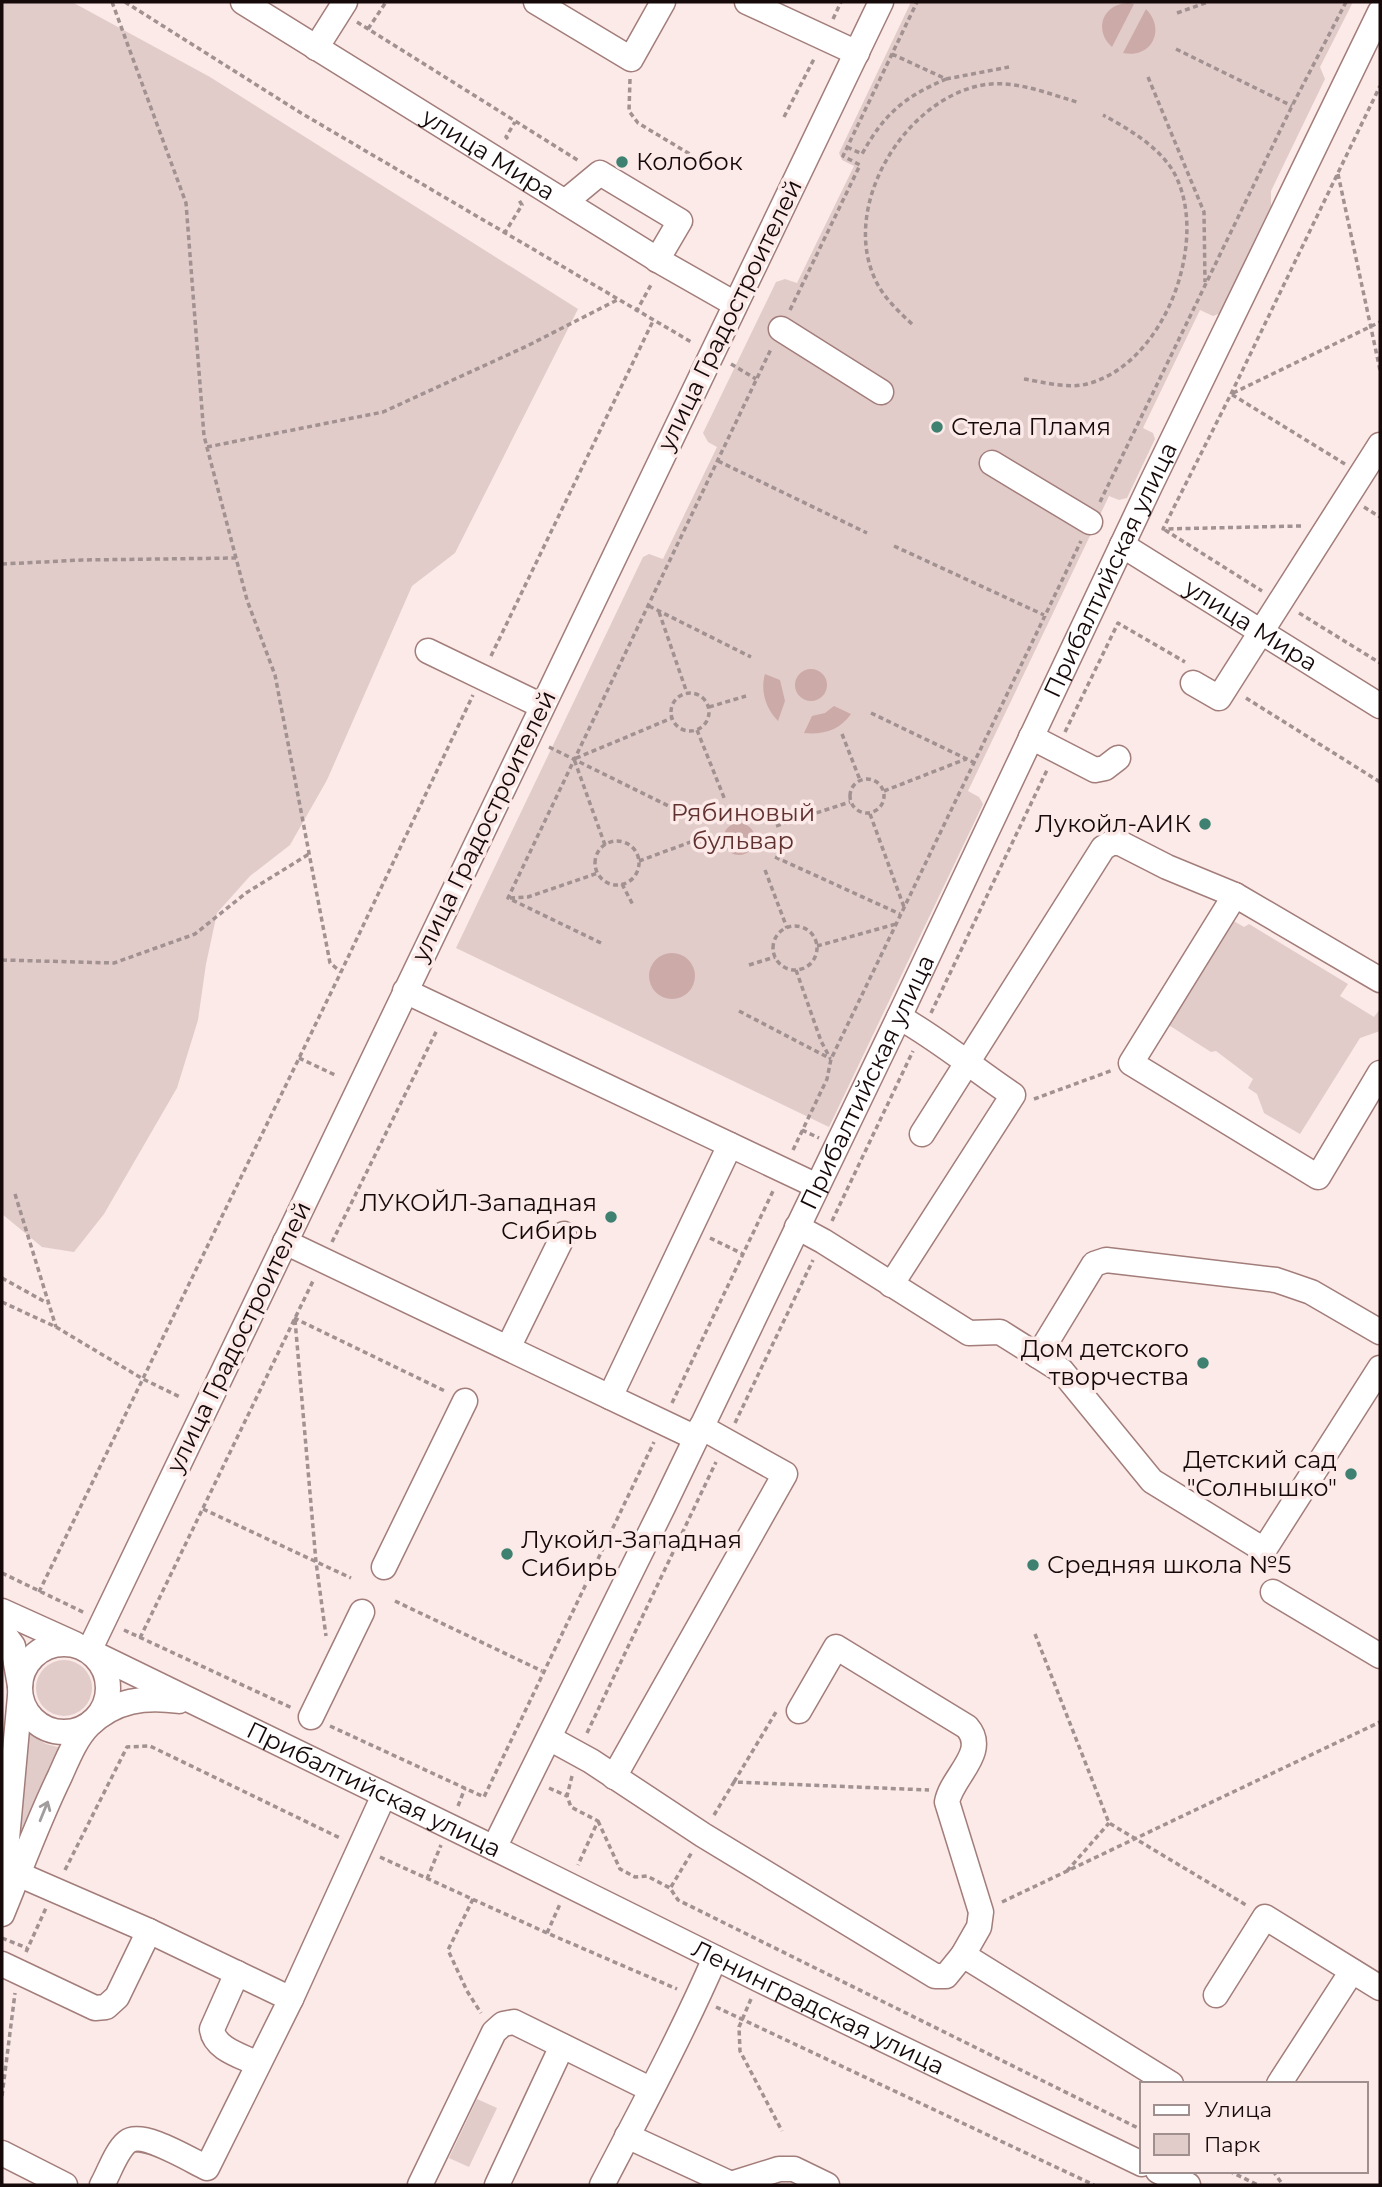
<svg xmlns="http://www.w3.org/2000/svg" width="1382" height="2187" font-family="Montserrat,sans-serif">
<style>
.green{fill:#e1ccca}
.water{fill:#ccaaa8}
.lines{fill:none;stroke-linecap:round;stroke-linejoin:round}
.minor-casing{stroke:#a27d7a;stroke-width:27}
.path{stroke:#a19190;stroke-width:3.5;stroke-dasharray:5 3.5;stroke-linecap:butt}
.minor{stroke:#fff;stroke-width:24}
.oneway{stroke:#a29d9d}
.poi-dot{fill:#3f8171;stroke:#fbeae8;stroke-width:2.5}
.labels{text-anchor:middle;stroke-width:7;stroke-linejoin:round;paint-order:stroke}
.street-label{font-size:24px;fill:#160909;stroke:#fbeae8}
.poi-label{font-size:24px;fill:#160909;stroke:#fbeae8;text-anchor:start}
.park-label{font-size:24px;fill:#613130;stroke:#fbeae8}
</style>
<rect width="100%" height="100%" fill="#fbeae8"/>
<path class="green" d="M2,2H72L210,77L578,309L455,553L412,586L327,780L290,845L250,876L217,913L206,964L198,1020L177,1088L104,1214L74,1252L42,1247L2,1214Z
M911,2H1353L1320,67L1325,79L1271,191V212L1221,313L1213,316L1200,310L1143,428L1153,433L1155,439L1127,498L1119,500L1109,496L968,791L979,797L983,804L829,1127L456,948L643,557L649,554L663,559L717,447L708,442L703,433L776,282L785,279L797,283L854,166L842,160L839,153Z
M1232,920L1244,927L1249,924L1348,984L1340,996L1374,1017L1380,1009V1031L1360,1038L1300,1134L1264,1113L1257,1094L1248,1088L1253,1079L1216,1051L1211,1052L1167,1024Z
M36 1688a28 28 0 1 1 56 0a28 28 0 1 1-56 0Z
M29,1734L46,1744L62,1748L20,1838Z
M477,2099L497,2108L469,2167L449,2158Z"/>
<path class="water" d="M1128,3L1134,4L1112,47C1093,30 1103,4 1128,3Z
M1146,9C1166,29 1152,59 1123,53Z
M795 685a16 16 0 1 1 32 0a16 16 0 1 1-32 0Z
M765,674L780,680L785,701L778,721C766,709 760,691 765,674Z
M834,706L851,714C840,730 823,735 804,733L812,716L825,713Z
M723 839a16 16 0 1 1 32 0a16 16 0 1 1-32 0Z
M649 976a23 23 0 1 1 46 0a23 23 0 1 1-46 0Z"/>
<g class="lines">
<g class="minor-casing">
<g id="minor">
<path id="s1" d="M243,2L663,263L735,304"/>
<path d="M536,2L631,59L663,2"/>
<path d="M747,2L857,53"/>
<path id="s2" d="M881,2L89,1651L494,1848L760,1980L1142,2164"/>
<path d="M316,48L345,2"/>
<path d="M565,202L600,173L680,221L657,260"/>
<path d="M781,329L881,392"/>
<path d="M992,463L1090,522"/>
<path id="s3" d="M1122,545L1380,706"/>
<path d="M428,651L542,706"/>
<path d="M1193,683L1219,698L1380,445"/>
<path d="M1031,737L1095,770L1105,768L1118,758"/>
<path d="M1380,980L1235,895L1131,1063L1318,1177L1380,1073"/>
<path d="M405,991L817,1186"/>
<path d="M922,1134L1103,848L1111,843H1120L1167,867L1235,895"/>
<path d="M797,1227L823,1241L969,1333L1000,1332L1062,1371L1152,1481L1264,1550L1380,1368"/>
<path d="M285,1242L696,1438"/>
<path d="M891,1285L1013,1095C974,1069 940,1040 899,1017"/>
<path d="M508,1348L564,1234"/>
<path d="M1038,1356L1094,1264L1106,1260L1276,1280L1311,1292L1380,1332"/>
<path d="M610,1397L730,1145"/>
<path d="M384,1567L465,1401"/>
<path d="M1273,1592L1380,1656"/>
<path d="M2,1611L75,1644"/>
<path d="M2,1631L13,1646L20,1686"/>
<circle cx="64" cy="1688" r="44"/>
<path d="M799,1711L836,1647L967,1727C989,1752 952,1776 947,1802L981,1912L979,1927L963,1955"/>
<path d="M311,1717L362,1612"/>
<path d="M549,1738L591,1761L703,1835L935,1976H946L963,1955L1171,2084"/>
<path d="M614,1777L785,1474L701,1427"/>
<path id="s4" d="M494,1848L663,1507L899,1017L1150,486L1380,12"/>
<path d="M4,1868L149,1931L291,1999L207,2168C190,2160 142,2130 127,2142C116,2151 109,2173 102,2185"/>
<path d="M3,1883L20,1696"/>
<path d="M2,1914C21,1868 38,1821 60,1776C68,1758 76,1738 89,1725C115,1700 145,1696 179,1701"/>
<path d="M2,1964L95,2008L106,2007L117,1997L149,1931"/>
<path d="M237,1973L212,2029C214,2049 242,2056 258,2064"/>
<path d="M1216,1995L1265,1917L1380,1988"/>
<path d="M291,1999L384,1795"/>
<path d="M1279,2084L1352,1971"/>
<path d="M627,2136L731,2184L779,2169H794L827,2185"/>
<path d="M2,2153L65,2185"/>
<path d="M1158,2171L1188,2185"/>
<path d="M420,2185L494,2032L503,2024L514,2022L650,2089"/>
<path d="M497,2185L562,2046"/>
<path d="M602,2185C641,2110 681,2036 715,1958"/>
</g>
</g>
<path class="path" d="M112,2L186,203L204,436L247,600L275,675L330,963L341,972
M125,2L301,113L693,343
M1177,13L1208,2
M833,19L841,2
M357,22L579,161
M368,29L386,2
M1176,49L1292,106
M892,54L946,79L1009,67
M1148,77L1204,212L1205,282
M630,79L629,111L638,123L693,156
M784,117L815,57
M508,139L506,137L515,122
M847,147L862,154C884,114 904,97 946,79
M1338,174L1380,370
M504,234L522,205L519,200
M790,310L860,165L843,156L917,2
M636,312L652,283
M912,324C898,311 883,297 875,279C841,206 903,103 978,86C1011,78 1046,93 1077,102
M731,364L756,379
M1024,379C1043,382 1068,389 1087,384C1162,365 1207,249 1178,181C1166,151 1131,130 1103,115
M207,447L383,412L527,346L617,300
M718,461L867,533
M1345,464L1231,394L1380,322
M1100,502L1292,106L1346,2
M1364,507L1380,517
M1301,526L1163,529L1231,394L1380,86
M1165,530L1262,591
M894,546L1044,615
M2,564L82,560L236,558
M649,606L751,657
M659,612L687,693
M1299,613L1380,663
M491,656L653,321
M671 712a19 19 0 1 1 38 0a19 19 0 1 1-38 0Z
M1246,698L1380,782
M709,707L746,696
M871,713L973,762
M697,730L725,800
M1065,732L1118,623L1185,662
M842,734L860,780
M549,747L701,822
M850 796a17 17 0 1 1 34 0a17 17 0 1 1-34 0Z
M884,791L966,759
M870,814L904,907
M776,826L850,802
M595 863a22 22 0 1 1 44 0a22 22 0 1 1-44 0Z
M605,845L574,759L672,718
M775,857L900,914
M639,861L696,840
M765,870L787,928
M622,884L633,905
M510,898L528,897L598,873
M773 948a22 22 0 1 1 44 0a22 22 0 1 1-44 0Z
M601,943L508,898L771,349
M817,946L896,924
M2,960L114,963L195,934L246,893L309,854
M749,965L775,957
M796,970L821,1041L830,1058
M739,1011L831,1059
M931,1013L1047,770
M299,1058L335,1075
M1034,1099L1113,1070
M802,1130L819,1138
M793,1150L827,1079L831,1059L1081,541
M15,1194L56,1327
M832,1221L913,1051
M710,1238L743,1254
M332,1242L437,1030
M2,1278L47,1303
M2,1302L56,1327L143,1379L180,1397
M294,1318L447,1392
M295,1320L316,1562L326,1636
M672,1403L774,1189
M735,1423L813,1260
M203,1509L351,1578
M2,1573L85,1613
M39,1592L341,972L473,695
M395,1601L542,1671
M124,1630L292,1708
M1035,1634L1109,1823L1246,1905
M140,1638L313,1281
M330,1726L484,1797L654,1442
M587,1733L716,1462
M572,1776L567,1796L571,1807L598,1821L578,1865
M734,1782L776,1712
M549,1788L567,1796
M458,1806L465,1788
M714,1815L734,1782L929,1790
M598,1821L620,1869L635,1877L647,1876L670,1888L678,1900L1142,2130
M380,1857L547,1933L677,1989
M65,1870L127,1747L150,1746L342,1839
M1067,1871L1109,1823
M427,1879L441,1845
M671,1887L692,1852
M473,1899L448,1950L467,1991L481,2013
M1002,1902L1380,1722
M547,1933L560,1904
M2,1938L27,1948
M26,1952L46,1908
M751,1999L739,2027L740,2051L782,2131
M716,2007L1094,2185
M2,2096L15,1993
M1229,2171L1258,2185
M1273,2171L1283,2185"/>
<use href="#minor" class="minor"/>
</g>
<defs><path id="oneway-shaft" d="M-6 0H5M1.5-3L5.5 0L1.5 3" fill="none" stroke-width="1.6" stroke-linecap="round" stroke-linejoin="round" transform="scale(1.75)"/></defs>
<use class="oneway" href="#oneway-shaft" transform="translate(44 1811) rotate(-68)"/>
<g class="poi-dot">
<circle cx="622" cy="162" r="7"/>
<circle cx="937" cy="427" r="7"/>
<circle cx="1205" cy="824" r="7"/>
<circle cx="611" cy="1217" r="7"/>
<circle cx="1203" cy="1363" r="7"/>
<circle cx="1351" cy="1474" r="7"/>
<circle cx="507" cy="1554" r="7"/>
<circle cx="1033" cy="1565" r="7"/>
</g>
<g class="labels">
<g class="street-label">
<text dy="8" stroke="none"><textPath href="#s1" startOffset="289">улица Мира</textPath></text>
<text transform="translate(730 315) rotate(-64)" y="8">улица Градостроителей</text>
<text dy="8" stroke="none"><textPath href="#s4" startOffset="1419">Прибалтийская улица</textPath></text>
<text dy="8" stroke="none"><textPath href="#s3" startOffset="152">улица Мира</textPath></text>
<text transform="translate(484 826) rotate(-64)" y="8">улица Градостроителей</text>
<text dy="8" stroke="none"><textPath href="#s4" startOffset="852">Прибалтийская улица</textPath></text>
<text transform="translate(239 1337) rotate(-64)" y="8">улица Градостроителей</text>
<text dy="8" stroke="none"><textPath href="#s2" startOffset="2146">Прибалтийская улица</textPath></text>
<text dy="8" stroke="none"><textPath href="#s2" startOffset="2641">Ленинградская улица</textPath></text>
</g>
<g class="poi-label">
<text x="636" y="170">Колобок</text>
<text x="951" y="435">Стела Пламя</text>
<text x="1191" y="832" text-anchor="end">Лукойл-АИК</text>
<text x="597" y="1211" text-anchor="end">ЛУКОЙЛ-Западная<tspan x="597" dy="28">Сибирь</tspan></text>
<text x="1189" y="1357" text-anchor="end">Дом детского<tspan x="1189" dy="28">творчества</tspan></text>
<text x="1337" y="1468" text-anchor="end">Детский сад<tspan x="1337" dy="28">"Солнышко"</tspan></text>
<text x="521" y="1548">Лукойл-Западная<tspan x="521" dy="28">Сибирь</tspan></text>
<text x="1047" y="1573">Средняя школа №5</text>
</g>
<g class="park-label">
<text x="743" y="821">Рябиновый<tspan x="743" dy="28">бульвар</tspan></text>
</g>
</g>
<rect width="1382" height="2187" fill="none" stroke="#160909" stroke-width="7"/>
<rect x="1140" y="2082" width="228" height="91" fill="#fbeae8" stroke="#9f908f" stroke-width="2"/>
<rect x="1154" y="2105" width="35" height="10" fill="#ffffff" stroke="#9f908f" stroke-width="2"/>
<text x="1204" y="2117" font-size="21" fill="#160909">Улица</text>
<rect x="1154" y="2134" width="35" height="21" fill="#e1ccca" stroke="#9f908f" stroke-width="2"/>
<text x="1204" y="2152" font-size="21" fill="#160909">Парк</text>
</svg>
